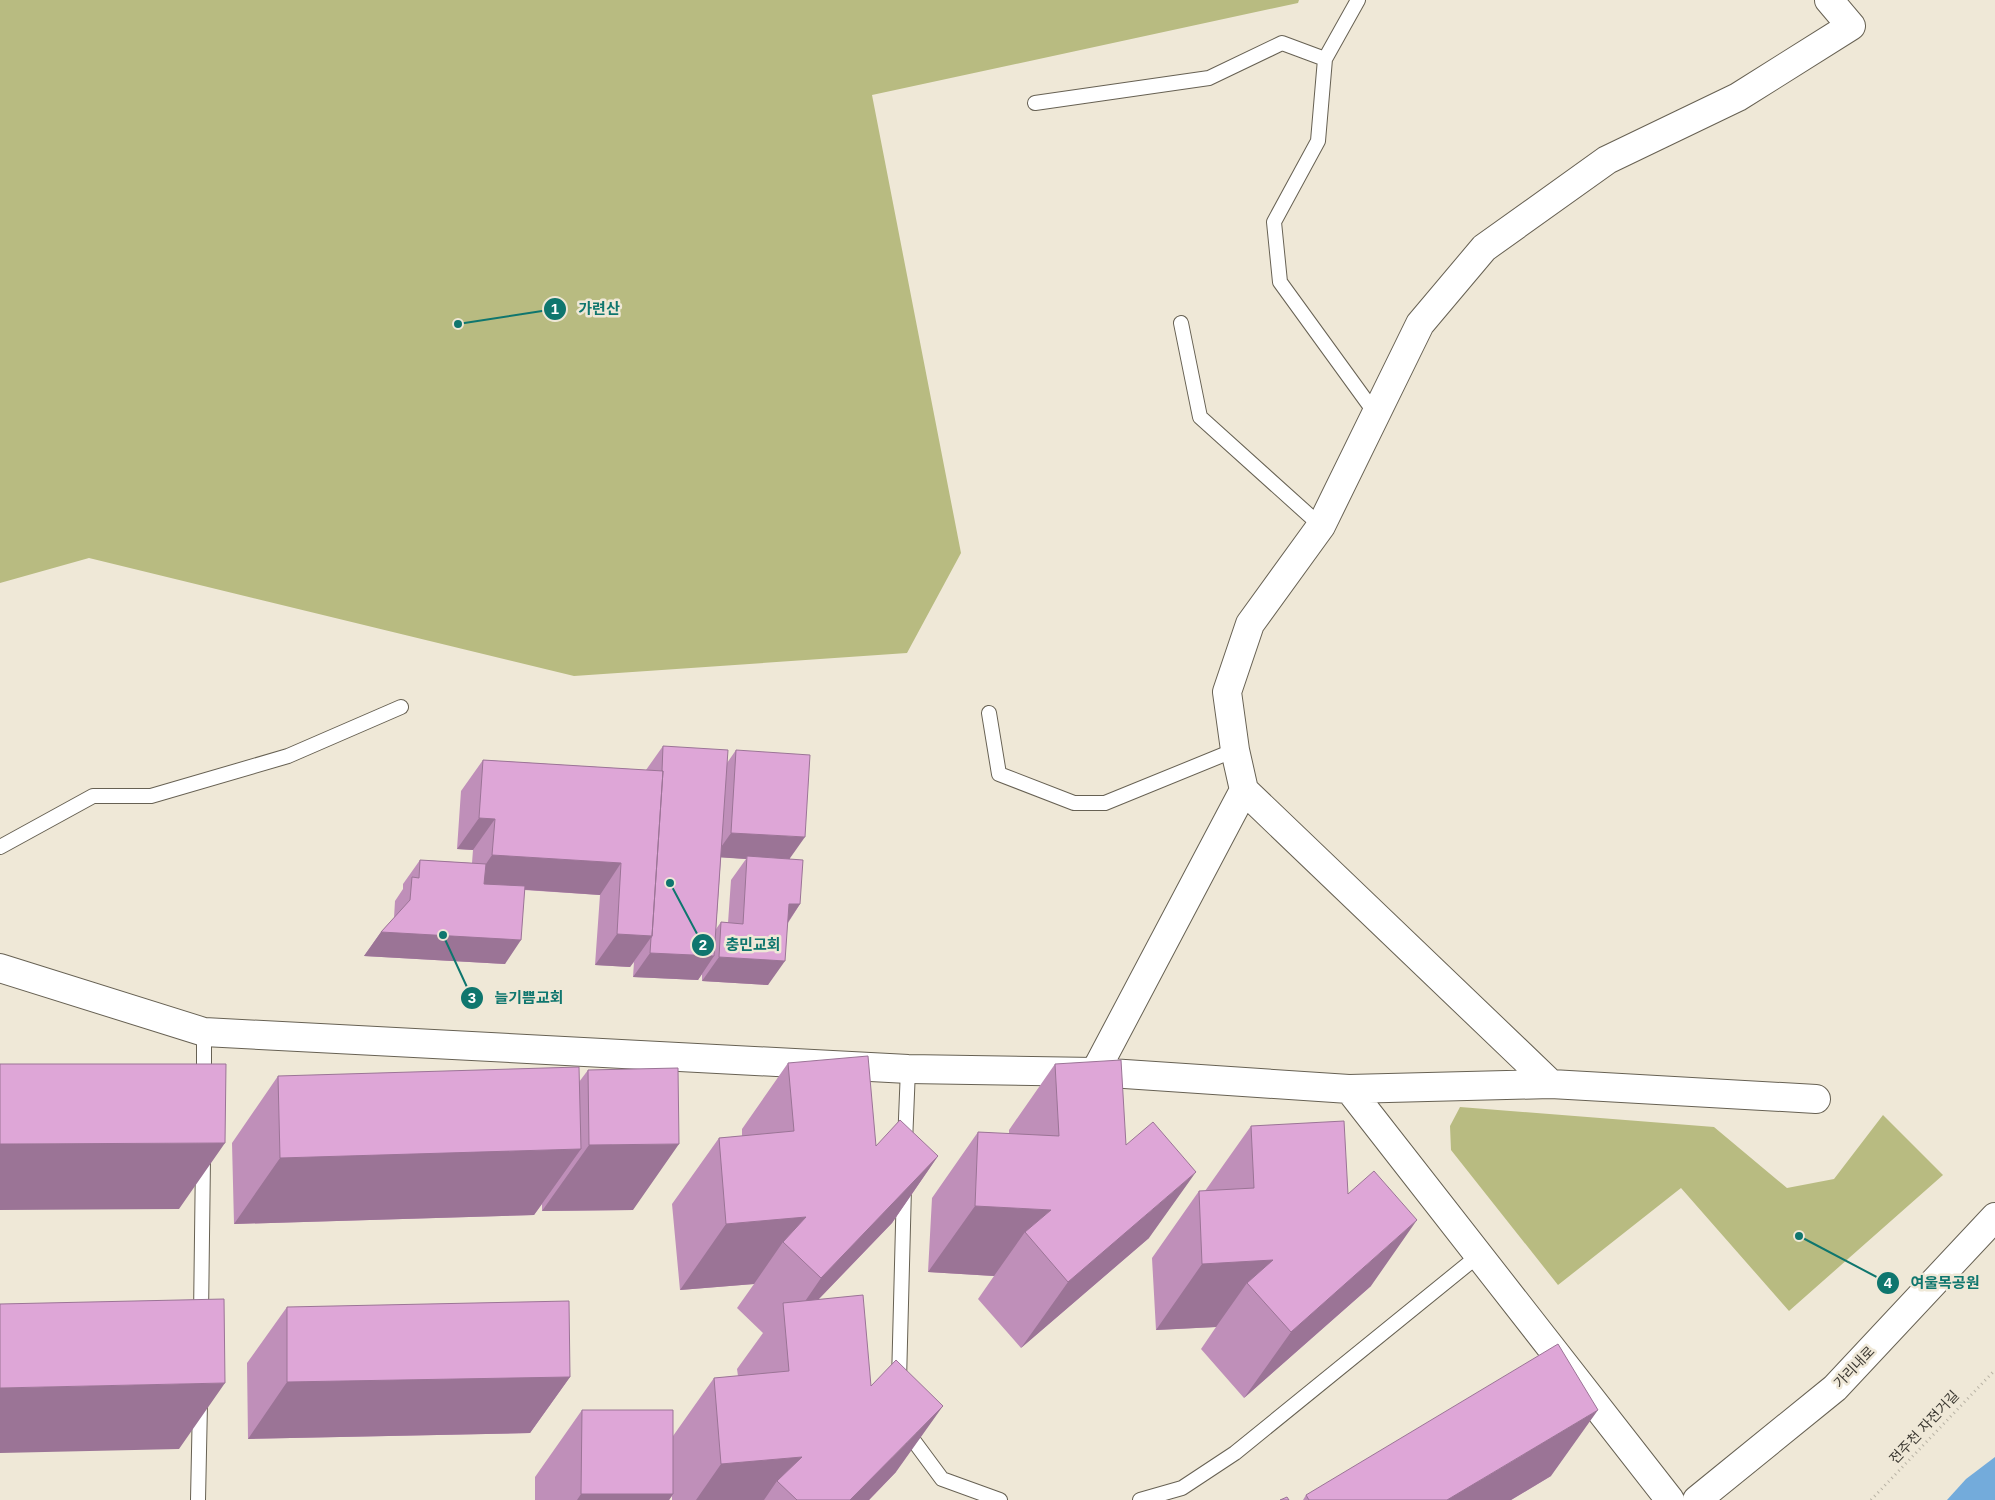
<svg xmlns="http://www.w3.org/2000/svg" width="1995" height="1500" font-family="Arial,'Noto Sans KR',sans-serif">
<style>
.green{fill:#b8bb81}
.water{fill:#73abdb}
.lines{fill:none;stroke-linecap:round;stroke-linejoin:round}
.service-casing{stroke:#676153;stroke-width:16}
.minor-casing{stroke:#676153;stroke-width:30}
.tertiary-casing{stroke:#676153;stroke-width:30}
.path{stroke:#b9b3a5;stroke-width:3;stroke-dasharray:1 4;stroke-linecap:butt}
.service{stroke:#fff;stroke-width:14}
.minor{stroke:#fff;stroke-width:28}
.tertiary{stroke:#fff;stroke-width:28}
.wall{fill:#bf8fb9;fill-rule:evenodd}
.shaded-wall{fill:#9b7496}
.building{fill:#dea6d7;stroke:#9b7496}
.labels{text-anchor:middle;stroke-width:5;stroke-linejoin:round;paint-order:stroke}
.street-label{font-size:14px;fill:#3b3831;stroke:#efe8d7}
.leader{fill:none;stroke:#0f766e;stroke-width:2}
.callout-dot{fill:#0f766e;stroke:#efe8d7;stroke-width:2}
.mark-label{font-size:15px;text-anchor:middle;font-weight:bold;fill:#fff}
.callout-label{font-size:15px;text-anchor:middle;font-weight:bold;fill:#0f766e;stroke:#efe8d7;stroke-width:5;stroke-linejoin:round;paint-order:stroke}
</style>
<rect width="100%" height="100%" fill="#efe8d7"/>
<path class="green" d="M0,0H1299L1298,3L872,95L961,553L907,653L574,676L89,558L0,583Z
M1460,1107L1714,1127L1787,1188L1834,1179L1883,1115L1943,1175L1789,1311L1681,1188L1558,1285L1451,1150L1450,1126Z"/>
<path class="water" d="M1995,1457V1500H1947L1966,1479Z"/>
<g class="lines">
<g class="service-casing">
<path id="service" d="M1358,0L1325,59L1318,141L1274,222L1280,282L1375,413
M1035,103L1209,78L1282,43L1325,59
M1181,323L1200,417L1321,526
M989,713L999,774L1074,803H1105L1235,750
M0,847L93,796H151L288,756L401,707
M204,1081V1032
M905,1143L908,1069
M201,1316L203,1158
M899,1381L904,1187
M905,1429L942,1479L1000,1500
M198,1500L200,1403
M1140,1500L1182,1488L1235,1453L1479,1255"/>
</g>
<g class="minor-casing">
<path id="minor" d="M0,968L204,1032L908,1069L1095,1072L1349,1089L1670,1500
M1095,1072L1244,790
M1551,1084L1244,790L1235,750L1227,692L1250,624L1321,526L1420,324L1484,248L1607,160L1738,97L1851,26L1829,0
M1349,1089L1551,1084L1816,1099"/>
</g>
<g class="tertiary-casing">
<path id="tertiary" d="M1697,1500L1835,1388L1995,1217"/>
</g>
<path class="path" d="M1871,1500L1995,1370"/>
<use href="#service" class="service"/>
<use href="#minor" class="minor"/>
<use href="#tertiary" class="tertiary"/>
</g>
<path class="wall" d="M663,746L727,763L736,750L790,859L800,904L788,923L768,985L702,981V974L698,980L633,977L634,962L630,967L595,965L600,895L524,890L505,964L364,956L381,932L394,918L395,901L403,889V884L420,860L472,863L473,850L457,849L461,791L483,760L646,770ZM721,857L746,859L731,880L728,923L721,922L716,929Z
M788,1063L876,1146L938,1156L892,1223L818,1300L871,1386L896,1472L869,1500H672V1496L669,1500H535V1477L582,1410L673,1436L714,1378L738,1376L737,1369L763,1333L737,1308L754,1284L680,1290L672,1204L719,1138L742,1136V1129Z
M1055,1064L1126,1145L1149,1238L1021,1348L978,1299L994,1276L928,1272L932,1198L978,1132L1009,1134V1130Z
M588,1070L633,1210L542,1211V1204L534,1215L234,1224L232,1143L278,1076L579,1082Z
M1251,1126L1348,1194L1371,1286L1244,1398L1201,1349L1216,1327L1156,1330L1152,1258L1199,1191H1205Z
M287,1307L570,1377L530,1433L248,1439L247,1363Z
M1551,1476L1511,1500H1303L1306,1495Z"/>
<path class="shaded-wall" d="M479,818L495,819L473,850L457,849Z
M731,833L805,837L788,861L747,856L746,859L714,857Z
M492,855L621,863L600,895L471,886Z
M789,904H800L784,928Z
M381,932L521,940L505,964L364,956Z
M617,934L652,936L630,967L595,965Z
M650,953L714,956L698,980L633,977Z
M719,957L785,961L768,985L702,981Z
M225,1143L179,1209L0,1210V1144Z
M679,1144L633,1210L542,1211L589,1145Z
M581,1149L534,1215L234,1224L280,1158Z
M938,1156L892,1223L786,1333V1329L821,1278Z
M1196,1172L1149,1238L1021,1348L1068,1282Z
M975,1206L1051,1210L1025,1232L994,1276L928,1272Z
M806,1217L783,1242L754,1284L680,1290L726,1224Z
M1417,1220L1371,1286L1244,1398L1291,1332Z
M1273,1260L1247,1283L1216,1327L1156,1330L1202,1264Z
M570,1377L530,1433L248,1439L287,1382Z
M225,1383L179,1449L0,1453V1388Z
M943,1406L896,1472L869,1500H850Z
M1598,1410L1551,1476L1511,1500H1447Z
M802,1457L777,1481L764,1500H696L721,1464Z
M581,1494H673L669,1500H577Z"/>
<path class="building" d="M663,746L728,750L714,956L650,953L651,938L652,936L663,771H662Z
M736,750L810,755L805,837L731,833Z
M483,760L663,771L652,936L617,934L621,863L492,855L495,819L479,818Z
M747,856L803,860L800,904H789L785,961L719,957L721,922L743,924Z
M420,860L486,864L484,884L525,886L521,940L381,932L410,900L412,877L419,878Z
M868,1056L876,1146L900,1120L938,1156L821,1278L783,1242L806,1217L726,1224L719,1138L794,1131L788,1063Z
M1121,1060L1126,1145L1153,1122L1196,1172L1068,1282L1025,1232L1051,1210L975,1206L978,1132L1059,1136L1055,1064Z
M0,1064H226L225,1143L0,1144Z
M579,1067L581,1149L280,1158L278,1076Z
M678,1068L679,1144L589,1145L588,1070Z
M1344,1121L1348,1194L1374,1171L1417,1220L1291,1332L1247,1283L1273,1260L1202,1264L1199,1191L1254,1188L1251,1126Z
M863,1295L871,1386L896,1360L943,1406L850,1500H797L777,1481L802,1457L721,1464L714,1378L789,1371L783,1303Z
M224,1299L225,1383L0,1388V1304Z
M569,1301L570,1377L287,1382V1307Z
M1558,1344L1598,1410L1447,1500H1309L1306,1495Z
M582,1410H673V1494H581Z
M1287,1497L1289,1500H1280Z"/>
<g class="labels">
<g class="street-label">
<text transform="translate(1854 1367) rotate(-46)" y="5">가리내로</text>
<text transform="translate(1924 1427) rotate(-47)" y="5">전주천 자전거길</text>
</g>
</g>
<path class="leader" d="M458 324L555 309M670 883L703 945M443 935L472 998M1799 1236L1888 1283"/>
<g class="callout-dot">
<circle cx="458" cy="324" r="5"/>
<circle cx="670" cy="883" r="5"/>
<circle cx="443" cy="935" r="5"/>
<circle cx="1799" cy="1236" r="5"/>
<circle cx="555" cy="309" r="12"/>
<circle cx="703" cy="945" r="12"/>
<circle cx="472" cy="998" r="12"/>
<circle cx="1888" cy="1283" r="12"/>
</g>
<g class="mark-label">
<text x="555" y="314">1</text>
<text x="703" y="950">2</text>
<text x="472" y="1003">3</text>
<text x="1888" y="1288">4</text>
</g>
<g class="callout-label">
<text x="599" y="314">가련산</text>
<text x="753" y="950">충민교회</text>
<text x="529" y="1003">늘기쁨교회</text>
<text x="1945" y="1288">여울목공원</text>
</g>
</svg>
